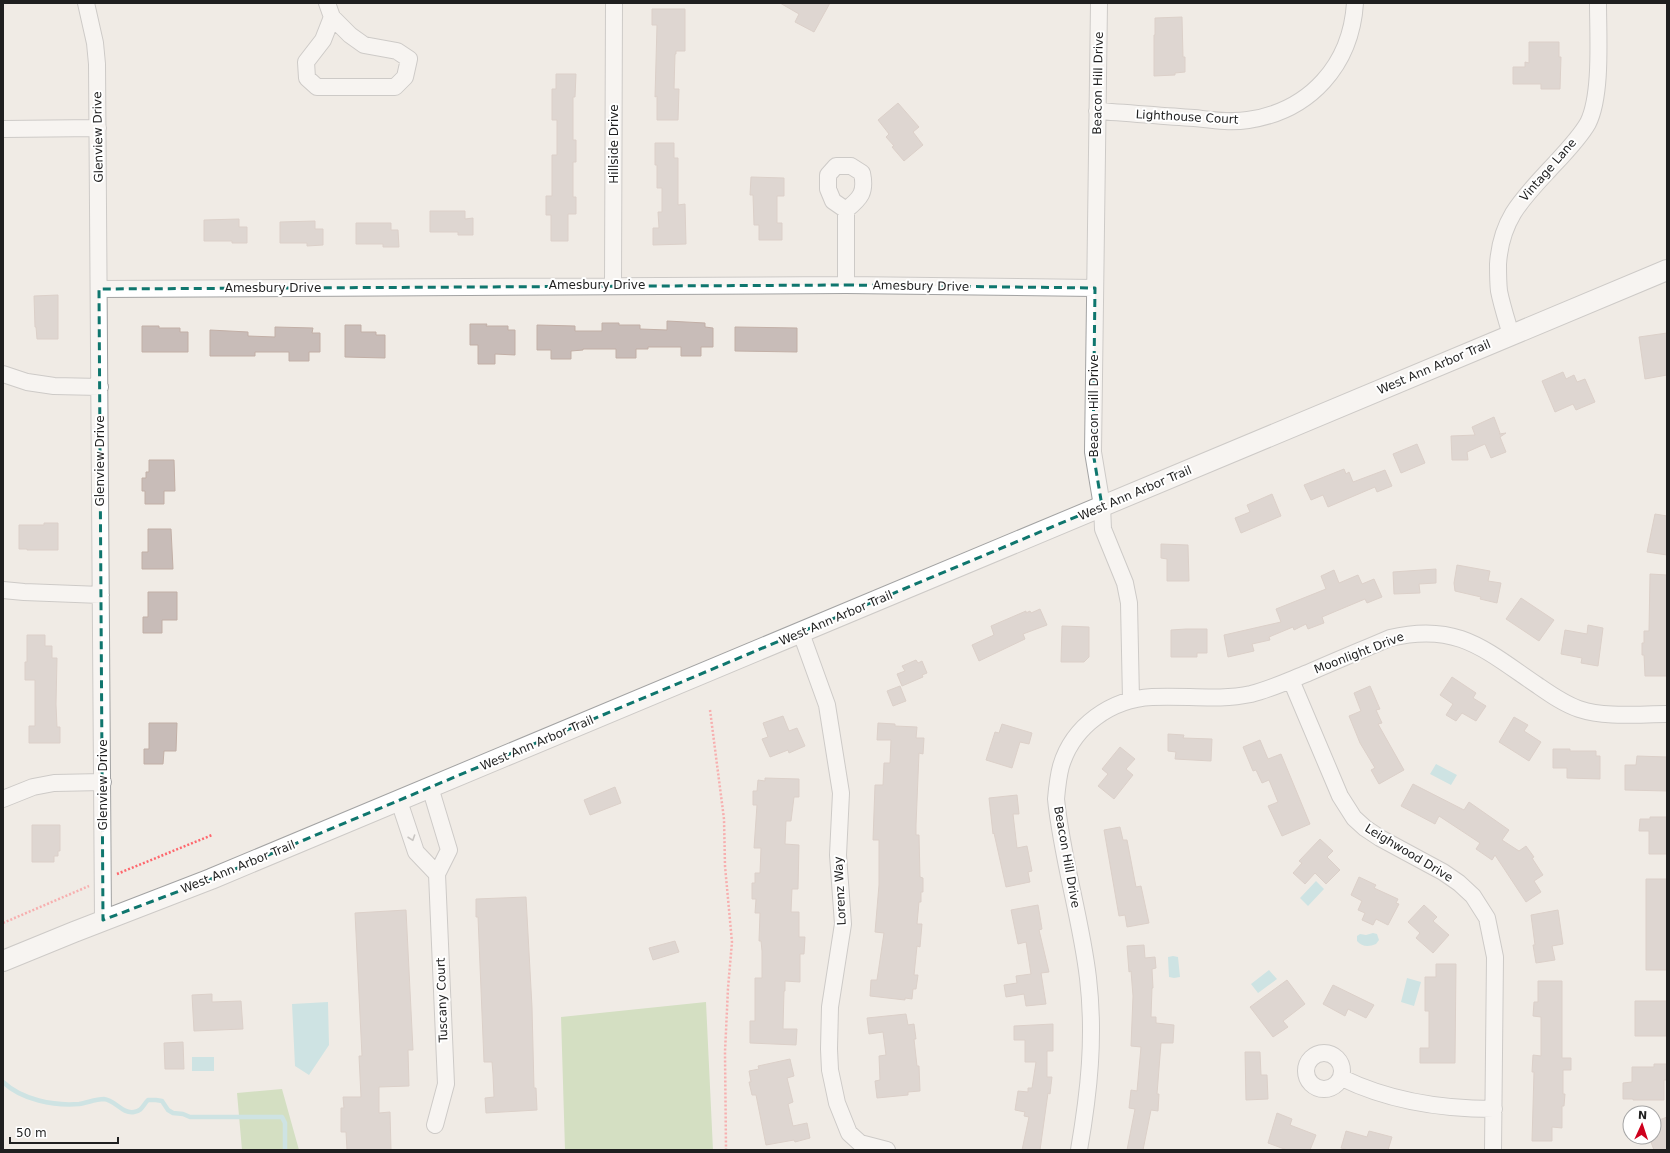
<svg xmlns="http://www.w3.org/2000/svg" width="1670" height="1153" font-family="'DejaVu Sans',sans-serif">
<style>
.forest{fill:#b1d198}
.water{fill:#a4dadf}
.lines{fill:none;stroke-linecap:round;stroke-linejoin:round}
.stream{stroke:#a4dadf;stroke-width:4.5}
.building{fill:#c8bcb8;stroke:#c2afa6}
.minor-casing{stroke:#a3a3a3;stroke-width:18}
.tertiary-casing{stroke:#a3a3a3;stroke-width:22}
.path{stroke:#fe676d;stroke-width:2.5;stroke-dasharray:2 2;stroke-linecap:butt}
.minor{stroke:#fff;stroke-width:16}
.tertiary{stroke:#fff;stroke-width:20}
.oneway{stroke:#9a9a9a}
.marked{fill:none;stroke:#0f766e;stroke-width:3;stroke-dasharray:8 5;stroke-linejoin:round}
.labels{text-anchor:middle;stroke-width:4;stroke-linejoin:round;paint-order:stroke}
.street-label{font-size:12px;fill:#1f1f1f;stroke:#fff}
</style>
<rect width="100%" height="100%" fill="#f0ebe5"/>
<path class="forest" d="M706,1002L713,1150H565L561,1017Z
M282,1089L299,1150H242L237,1093Z"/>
<path class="water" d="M1436,764L1457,775L1451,785L1430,774Z
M1316,881L1324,889L1308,906L1300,898Z
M1373,933L1377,934L1379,940L1376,944C1369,947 1362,947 1357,941V936L1360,934L1366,935Z
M1173,956L1178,957L1180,977L1174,978L1169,977L1168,957Z
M1269,970L1277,979L1258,993L1251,984Z
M1407,978L1421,982L1414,1006L1401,1002Z
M328,1002L329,1045L309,1075L295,1066L292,1004Z
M192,1057H214V1071H192Z"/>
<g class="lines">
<path class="stream" d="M3,1082C22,1100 54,1106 79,1104C87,1103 95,1099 104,1099C115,1100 122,1114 134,1112C142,1111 143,1105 148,1100H156L162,1101L168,1110L173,1113L183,1114L190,1117H282L285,1123V1150"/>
</g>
<path class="building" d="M780,3H830L814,32L795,22L799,14Z
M652,9H685V51H676V54H675L674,89H679L678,120H657V96L655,97L657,25H652Z
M1182,17L1183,57H1185V72L1175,73V75L1154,76V35H1155V18Z
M1529,42H1559V57H1561L1560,89H1541V84H1513V67H1525V62L1529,63Z
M556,74H576L575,97H573V140H576V162H573V197H576V214H568V241H551V215H546V196H552V155H557V120H552V89H556Z
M898,103L919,127L913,132L923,145L904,161L892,147L894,146L886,137L889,134L878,120Z
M655,143H674V158H678V205L685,204L686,244L653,245V228H659L658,212H662V188H657V165H655Z
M751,177L784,178V196H777V223H782V240H759V225H754L753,195H750Z
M430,211H465V219L473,218V235H458V232H430Z
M239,219V227H247V243H232V241H204V220Z
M315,221V229H323V245L307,246V243H280V222Z
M356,223H391V230H398L399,247H383V244H356Z
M58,295V339H37L36,327H35L34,296Z
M667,321L705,323V327L713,328V347H701V356H681V347H648V349H636V358H616V349H583V350L571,351V359H551V350H537V325L575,326V331H602V323H619V325H640V329L667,330Z
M470,324H487L486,326H508V330H515V355L495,354V364H478V345H470Z
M345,325H361V332H376V335H385V358L345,357Z
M142,326H159V328H180V332H188V352H142Z
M275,327L313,328L312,333H320V352H309V361H289V352H255V356H210V330L248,332V336L275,337Z
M735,327L797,328V352L735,351Z
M1667,333V375L1645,379L1639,337Z
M1563,372L1566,379L1574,375L1577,382L1585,379L1595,402L1576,410L1573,404L1555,412L1542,381Z
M1494,417L1500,433L1499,434L1506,433L1500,437L1506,452L1491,458L1485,444L1467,452L1468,460H1452L1451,436L1475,435L1472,427Z
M1417,444L1425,463L1401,473L1393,454Z
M149,460H174L175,491H164V504H145V491H142V478H146V472H149Z
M1344,469L1346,474L1349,472L1353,482L1385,470L1392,486L1377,492L1375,487L1328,507L1323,495L1311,500L1304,485Z
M1272,494L1281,516L1241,533L1235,518L1250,512L1247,505Z
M1655,514L1667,516V555L1647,552Z
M44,523H58V550H27V549H19V525H44Z
M148,529H171L173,569H142V552H148Z
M1161,544L1188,545L1189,581H1167V559L1161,558Z
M1457,565L1490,571L1488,581L1501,583L1497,603L1480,599L1481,597L1455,591L1454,583Z
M1436,569V583L1419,584L1420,593L1394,594L1393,572Z
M1334,570L1339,583L1358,575L1362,584L1374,579L1382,597L1367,603L1365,599L1322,617L1324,623L1308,629L1306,624L1294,630L1293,627L1269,637L1270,640L1252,644L1254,651L1228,657L1224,635L1281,622L1276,609L1326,589L1321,576Z
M1650,574L1667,575V676H1645L1644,655H1642V643H1644V631H1649Z
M148,592H177V620H162V633H143V617H148Z
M1521,598L1554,620L1539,641L1506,619Z
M1040,609L1047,625L1023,634L1025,639L979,661L972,645L994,635L991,626L1026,611V613L1030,611L1031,613Z
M1588,625L1603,628L1598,666L1581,663L1582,658L1561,654L1565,630L1587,634Z
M1062,626L1089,627V657L1084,662H1061Z
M1186,629H1207V653H1197V657H1171V630Z
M27,635H45V646H52V658H57L56,704L57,727H60V743H29V726H35V680H25V662H27Z
M916,660L918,663L922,661L927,673L922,675L923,677L902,686L897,674L905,671L902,666Z
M1452,677L1476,693L1473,698L1486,706L1476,721L1462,713L1456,721L1446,715L1453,704L1440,695Z
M900,686L906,701L893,706L887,691Z
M1370,686L1380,709L1376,710L1382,723L1378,724L1404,770L1379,784L1371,770L1375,768L1360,743L1349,716L1361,711L1354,693Z
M783,716L789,731L797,728L805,746L789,753L788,750L770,757L762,739L768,737L763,723Z
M1514,717L1528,725L1524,731L1541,742L1529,761L1499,742Z
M149,723H177L176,751H164L163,764H144V749H149Z
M878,723L895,724V726L917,727L916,738H924L923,754L919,753L916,825V835H919L920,877L923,878V892H921V902H919L917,924H922L920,947L917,946L914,975H918L916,989H913L912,999L905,998V1000L870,996L871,980H877L884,933L875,932L879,885V840H873L875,785H883L884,763H890L891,740H877Z
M1002,724L1032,733L1029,744L1020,742L1012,768L986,760L995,732L999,733Z
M1168,734L1184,735L1183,738L1212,739L1211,761L1175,759L1176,752L1168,751Z
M1260,740L1268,759L1281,754L1310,824L1282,836L1268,806L1278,802L1269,780L1262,783L1256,770L1253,771L1243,747Z
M1120,747L1135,759L1126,769L1133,775L1114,799L1098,786L1108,774L1102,769Z
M1553,749H1570V751H1596V756H1600V779L1567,778V768H1553Z
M1637,756L1667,757V791L1625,790V765H1636Z
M765,778L799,779V797H794L791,821H786L785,844L799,845L798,889H792L791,912H799V937H805L804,954H800V982L785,981V991H784L783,1029H797L796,1045L750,1043V1021H755V978H762V951L761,941H759L760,913H755L756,899H752V883H755V873H760L761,848H754L757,805H753V791H757L758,780L765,781Z
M1413,784L1464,810L1469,802L1509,830L1502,840L1519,851L1526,846L1534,857L1532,858L1543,875L1534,881L1541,892L1526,902L1495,855L1492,860L1476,849L1480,843L1439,816L1435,824L1401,806Z
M615,787L621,803L590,815L584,800Z
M1017,795L1019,814H1013L1017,848L1027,846L1032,871L1028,872L1030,882L1006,887L994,833L993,834L989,798Z
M1650,817H1667V854H1649V831H1639L1640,819H1650Z
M32,825H60V851H58V856H54V862H32Z
M1120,827L1123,840H1127L1136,887L1141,886L1149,923L1127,927L1125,915L1119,916L1104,830Z
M1320,839L1333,851L1327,857L1340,870L1326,884L1315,873L1305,884L1293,873L1302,863L1299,861Z
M1359,877L1376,885L1374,888L1398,899L1396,903L1399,904L1388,925L1376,919L1373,925L1362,920L1365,913L1358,910L1362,901L1351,895Z
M1646,879H1667V970H1646Z
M526,897L532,1007L534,1088H536L537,1110L486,1113L485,1098L494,1097L493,1074L492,1062H484L478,917H476V899Z
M1038,905L1042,929L1039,930L1049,972L1041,973L1046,1004L1026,1006L1024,994L1006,997L1004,985L1017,983L1016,976L1031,974L1026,942L1018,944L1011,910Z
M1424,905L1437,917L1433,921L1449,935L1433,953L1416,938L1420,933L1408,922Z
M406,910L413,1050H408L409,1086L379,1087V1113L390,1112L391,1150H347L346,1132H341V1108H344L343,1097H361L359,1056H362L355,913Z
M1558,910L1563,944L1552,946L1555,960L1536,963L1533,945H1535L1531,915Z
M675,941L679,952L653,960L649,948Z
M1144,945L1145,958L1155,957L1156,968L1152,969L1153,988H1152L1151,1017H1156V1023L1174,1025L1173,1043H1161L1157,1094H1159L1158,1111L1151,1110L1143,1150H1127L1135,1109L1129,1108L1131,1090L1137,1091L1141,1047L1131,1046L1133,996L1131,971L1129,972L1127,946Z
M1436,964H1456L1455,1063H1420V1048H1429V1011H1425V977H1436Z
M1287,980L1305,1004L1283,1021L1288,1027L1273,1037L1250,1007Z
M1538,981H1562V1058H1571V1070H1563V1094H1565L1564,1106H1562V1128L1552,1127V1141H1532L1534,1072H1532L1533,1055L1541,1056V1017L1533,1016L1534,1002H1538Z
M1333,985L1374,1005L1366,1018L1348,1009L1345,1016L1323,1004Z
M212,994V1002L241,1001L243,1029L194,1031L192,995Z
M1635,1001H1667L1666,1036H1635Z
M906,1014L908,1025L914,1024L916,1039H914L917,1066H919L920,1091L908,1092V1095L877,1098L875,1081L880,1080L879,1056L886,1055L883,1032L869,1034L867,1018Z
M1053,1024V1051H1047V1077H1052L1050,1094L1048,1093L1040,1150H1022L1029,1117L1024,1116L1025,1112L1015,1110L1018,1091L1028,1092V1088H1032L1036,1062H1025V1040H1014V1026Z
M183,1042L184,1069H165L164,1043Z
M1245,1052H1260L1261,1075H1267L1268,1099L1246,1100Z
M790,1059L794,1076L787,1078L793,1102L788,1104L793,1126L807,1123L810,1138L795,1142L794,1140L766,1145L756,1095H752L749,1082H751L749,1071L759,1069L758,1066Z
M1654,1064H1667V1080H1664V1100H1633V1099H1623V1083L1632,1082V1067H1654Z
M1277,1113L1292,1119L1290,1125L1316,1135L1310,1150H1287L1268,1143Z
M1667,1117V1150H1654L1649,1137H1654V1122Z
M1346,1131L1367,1137L1369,1131L1392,1137L1388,1150H1349L1341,1148Z"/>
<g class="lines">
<g class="minor-casing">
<path id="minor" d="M86,3L95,43L97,64L103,920
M327,3L332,17
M1099,3L1093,452L1102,506L1103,529L1125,583L1129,603L1131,700
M332,17L350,35L364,45L397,51L409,59L405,77L395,87H317L307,78L306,62L323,40Z
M1097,111C1129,113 1162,116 1194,118C1212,120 1230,123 1248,120C1310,111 1351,65 1355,3
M3,129L98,128
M836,166H851L862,173C866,192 861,198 846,210L833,201L828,189V175Z
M613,285L614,3
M846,285V210
M99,289L846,285L1095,288
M1511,335C1507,321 1502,306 1499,291C1498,282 1498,273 1498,264C1501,220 1521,200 1549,170C1561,157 1579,139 1588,123C1602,95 1598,36 1598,3
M3,374L27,382L54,386L100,387
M3,590L24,592L101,595
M801,633L827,705L841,793L838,855L843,924L830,1007L829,1049L830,1070L837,1103L849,1133L860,1143L887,1150
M1291,680L1340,796L1354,818L1365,828L1380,838L1443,872L1459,883L1473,896L1487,918L1495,957L1493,1150
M3,799L33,787L54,783L103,782
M399,801L416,852L437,874L449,850L430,787
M1306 1071a18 18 0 1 1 36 0a18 18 0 1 1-36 0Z
M1342,1078C1389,1101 1442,1109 1494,1109
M435,1125L446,1084L437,874
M1079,1150C1089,1092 1095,1037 1088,978C1081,918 1062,859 1056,799C1057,788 1058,777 1061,766C1073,726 1111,699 1152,697C1185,695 1218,701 1251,694C1271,689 1290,680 1308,673C1335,661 1362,650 1390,638C1457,622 1484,649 1537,685C1550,694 1564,704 1579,709C1606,718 1639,714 1667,714"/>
</g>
<g class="tertiary-casing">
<path id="tertiary" d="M3,961L74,932L211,879L1667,270"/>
</g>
<path class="path" d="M710,710L724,819L725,866L732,942L728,988L725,1052L726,1150
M117,874L212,835
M3,923L89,886"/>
<use href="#minor" class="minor"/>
<use href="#tertiary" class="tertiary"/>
</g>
<defs><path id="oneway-chevron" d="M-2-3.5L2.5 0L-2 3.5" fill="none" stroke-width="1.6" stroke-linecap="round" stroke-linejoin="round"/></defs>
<use class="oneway" href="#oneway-chevron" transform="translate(412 838) rotate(71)"/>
<path d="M0 0H1670V1153H0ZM846,285L1095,288L1093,452L1102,506L211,879L103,920L99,289Z" fill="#f0ebe5" fill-opacity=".55" fill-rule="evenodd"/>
<path class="marked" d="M846,285L1095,288L1093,452L1102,506L211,879L103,920L99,289Z"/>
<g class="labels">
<g class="street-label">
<text transform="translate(1098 83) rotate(-89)" y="4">Beacon Hill Drive</text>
<text transform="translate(1187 117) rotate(3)" y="4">Lighthouse Court</text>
<text transform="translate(98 137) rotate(-91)" y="4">Glenview Drive</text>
<text transform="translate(614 144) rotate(-90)" y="4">Hillside Drive</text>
<text transform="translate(1548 170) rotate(-49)" y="4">Vintage Lane</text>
<text x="597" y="289">Amesbury Drive</text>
<text transform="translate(921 286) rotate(1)" y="4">Amesbury Drive</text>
<text x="273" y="292">Amesbury Drive</text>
<text transform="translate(1434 367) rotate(-23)" y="4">West Ann Arbor Trail</text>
<text transform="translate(1094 406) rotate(-90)" y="4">Beacon Hill Drive</text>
<text transform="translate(100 461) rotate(-90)" y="4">Glenview Drive</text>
<text transform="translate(1135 493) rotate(-23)" y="4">West Ann Arbor Trail</text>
<text transform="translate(836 618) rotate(-23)" y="4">West Ann Arbor Trail</text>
<text transform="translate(1359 653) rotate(-21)" y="4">Moonlight Drive</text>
<text transform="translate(537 743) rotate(-23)" y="4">West Ann Arbor Trail</text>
<text transform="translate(103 785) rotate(-90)" y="4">Glenview Drive</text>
<text transform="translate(1409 853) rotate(31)" y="4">Leighwood Drive</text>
<text transform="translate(1067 857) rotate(80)" y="4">Beacon Hill Drive</text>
<text transform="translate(238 867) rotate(-22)" y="4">West Ann Arbor Trail</text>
<text transform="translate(840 891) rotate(-93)" y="4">Lorenz Way</text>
<text transform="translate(442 1000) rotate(-92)" y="4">Tuscany Court</text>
</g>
</g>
<rect width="1670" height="1153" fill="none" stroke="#1f1f1f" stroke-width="8"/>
<g transform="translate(1642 1125) rotate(3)"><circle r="19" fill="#ffffff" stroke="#a5a5a5"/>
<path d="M0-3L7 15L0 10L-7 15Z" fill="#ce001d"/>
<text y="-6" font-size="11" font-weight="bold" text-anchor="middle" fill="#1f1f1f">N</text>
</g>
<path d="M10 1137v6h108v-6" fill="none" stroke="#1f1f1f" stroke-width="2"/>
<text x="16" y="1137" font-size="12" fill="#1f1f1f" stroke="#ffffff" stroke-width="3" paint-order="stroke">50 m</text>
</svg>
